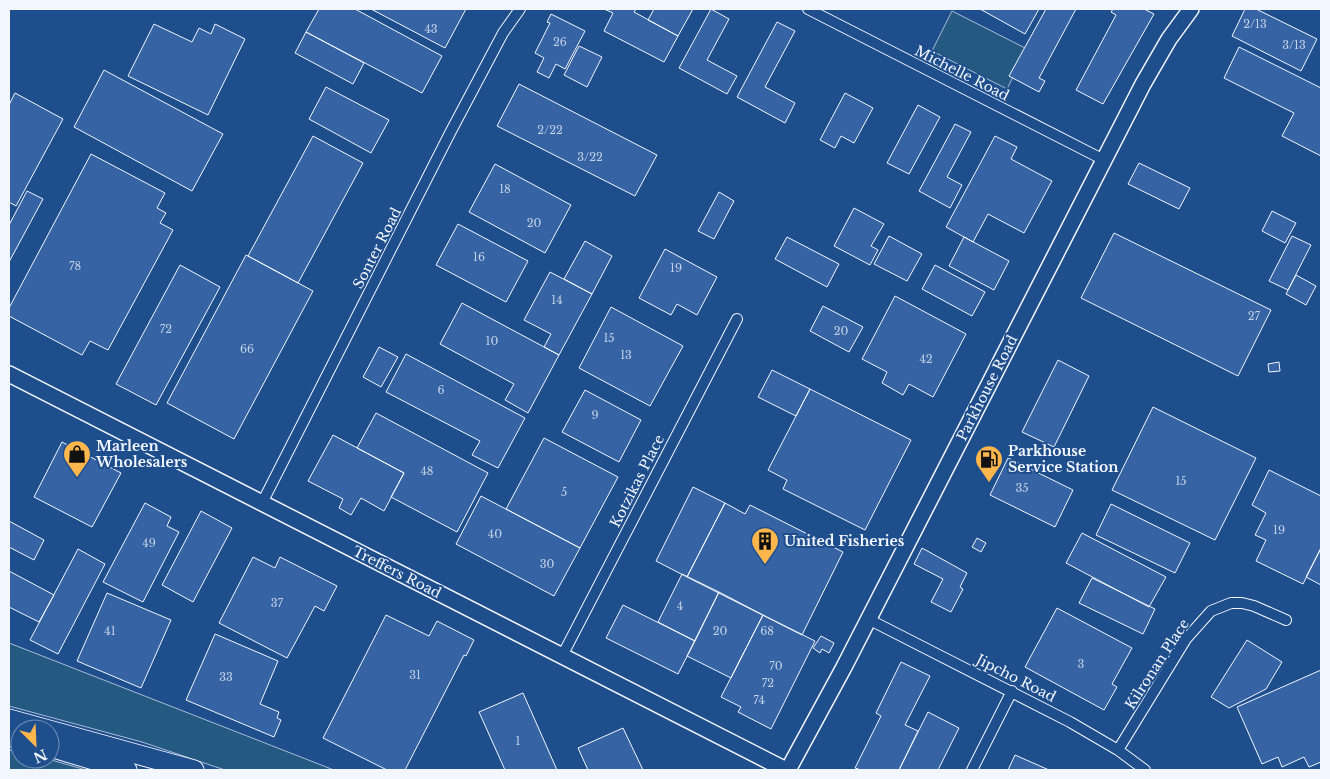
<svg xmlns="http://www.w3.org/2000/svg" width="1330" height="779" font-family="'Libre Baskerville',serif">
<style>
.green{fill:#245a82;stroke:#a8bbd7}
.building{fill:#3563a3;stroke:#f2f6ff}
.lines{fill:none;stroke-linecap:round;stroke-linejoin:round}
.street-casing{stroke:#f2f6ff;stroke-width:12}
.secondary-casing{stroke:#f2f6ff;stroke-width:18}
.highway-casing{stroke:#f2f6ff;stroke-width:21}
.street{stroke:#1f4e8c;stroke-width:10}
.secondary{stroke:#1f4e8c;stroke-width:15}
.highway{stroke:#1f4e8c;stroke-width:19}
.labels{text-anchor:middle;stroke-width:4;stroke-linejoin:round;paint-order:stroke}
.number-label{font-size:11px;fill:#c3d1e8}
.street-label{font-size:14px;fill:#f2f6ff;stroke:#1f4e8c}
.poi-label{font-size:14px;font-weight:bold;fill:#f2f6ff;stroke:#1f4e8c;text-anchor:start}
</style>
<rect width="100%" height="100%" fill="#1f4e8c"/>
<path class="green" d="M952,11L1027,49L1007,89L932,51Z
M9,643L334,770H225L142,742L9,706Z
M9,750L20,752V759H48L86,770H9Z"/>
<path class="building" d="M319,9H355L442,56L422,93L306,32Z
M371,9H466L445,48Z
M604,9H636L634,12L678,36L664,62L604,31L613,13Z
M654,9H693L678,36L648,20Z
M711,9L729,19L707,60L737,76L727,94L679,68Z
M980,9H1039L1025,34Z
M1046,9H1076L1039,78L1045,81L1039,92L1009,76Z
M1113,9H1144L1154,14L1103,104L1076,90L1116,15L1111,12Z
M1245,9H1256L1317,39L1301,71L1232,36Z
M551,14L585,31L565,69L556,64L549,78L537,72L544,58L535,53L550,23L547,22Z
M777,22L795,31L765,87L795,103L785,123L737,97Z
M154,24L192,42L199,28L211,34L215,24L245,39L208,115L128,76Z
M306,32L364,63L353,84L295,53Z
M579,46L602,57L587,87L564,75Z
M1239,47L1321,88V156L1282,136L1294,113L1224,78Z
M104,70L223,134L192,191L74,127Z
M519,84L657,155L635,196L497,126Z
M326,87L389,120L371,153L309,119Z
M15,93L63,119L16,206L9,202V105Z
M845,93L873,108L854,143L841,136L835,148L820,140Z
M918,105L940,117L909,174L887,163Z
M955,124L971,132L947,177L962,185L950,208L919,191Z
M313,136L363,163L298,283L248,256Z
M995,136L1017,147L1011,159L1052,181L1024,233L988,214L973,242L946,227Z
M91,154L165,193L157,208L166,213L160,223L173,230L108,350L90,341L82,355L9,316V308Z
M1139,163L1190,188L1179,209L1128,184Z
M495,164L571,205L545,253L469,212Z
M27,191L43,199L9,262V225Z
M719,192L734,201L714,239L698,231Z
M854,208L884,224L871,246L878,250L870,265L834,246Z
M1272,211L1296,223L1285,243L1262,231Z
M458,224L528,261L506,302L436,265Z
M1114,233L1271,310L1238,376L1081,298Z
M889,236L922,254L907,281L874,264Z
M1292,236L1311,245L1288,290L1269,281Z
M787,237L839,264L827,287L775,259Z
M964,237L1009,261L994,290L949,266Z
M585,241L612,256L592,294L564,279Z
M665,249L717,277L697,315L677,304L671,315L639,298Z
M246,255L313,291L234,439L167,403Z
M180,265L220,287L156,405L116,384Z
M935,265L985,292L972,316L922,289Z
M550,272L592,294L559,355L544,347L551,334L524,320Z
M1296,275L1316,286L1306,305L1286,294Z
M895,296L966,334L933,397L909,384L903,395L882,383L887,372L862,359Z
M462,303L559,355L528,413L505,400L514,384L440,344Z
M823,306L863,327L849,352L810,331Z
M611,307L683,346L650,406L579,368Z
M379,347L398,357L381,387L363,377Z
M406,354L525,418L498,468L472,455L480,441L386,392Z
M1058,360L1089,376L1054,447L1022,432Z
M1279,362L1280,371L1269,372L1268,364Z
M772,370L810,389L796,416L758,397Z
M810,389L911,440L865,530L783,489L787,480L768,470Z
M585,390L641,420L619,462L562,432Z
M1153,407L1256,458L1215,540L1112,490Z
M376,413L488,473L457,532L391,497L404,473L357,448Z
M333,435L404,473L384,511L361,498L351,515L339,508L343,499L308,481Z
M544,438L618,477L580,548L506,509Z
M62,442L121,473L92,527L34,497Z
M1008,458L1073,490L1055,527L990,495Z
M1269,470L1321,496V548L1303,584L1256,561L1266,540L1255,535L1266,513L1252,505Z
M693,487L725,503L687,577L656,561Z
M481,496L580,548L554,596L456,544Z
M145,503L171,517L167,526L179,532L143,602L103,582Z
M725,503L745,514L750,505L843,552L802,635L687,577Z
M1111,504L1190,543L1175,573L1096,535Z
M201,511L232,528L193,602L162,585Z
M9,521L44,540L34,560L9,547Z
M1082,533L1166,577L1149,607L1066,563Z
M977,538L986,543L981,552L972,547Z
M922,548L967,573L960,587L963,589L951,612L931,602L943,579L914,564Z
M1321,548V585L1306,577Z
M78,549L105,564L58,654L30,640Z
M253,557L275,568L280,557L337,586L324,611L315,606L287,658L219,623Z
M9,571L54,595L39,622L9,607Z
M682,574L719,592L695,641L658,622Z
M1092,578L1155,609L1143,634L1079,603Z
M719,592L763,615L731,678L687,656Z
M107,593L171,620L141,688L77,661Z
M623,605L695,641L678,674L606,638Z
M1057,608L1132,648L1112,684L1117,687L1104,710L1025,667Z
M386,615L429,636L437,621L474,640L466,656L464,655L405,770H387L323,738Z
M763,615L815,641L771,729L738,712L741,707L721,697Z
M215,634L278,661L260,704L279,712L277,718L281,720L274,737L186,700Z
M821,636L834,643L829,653L822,649L820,653L813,648Z
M1247,640L1282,662L1266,689L1229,708L1211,697Z
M901,662L930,676L905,725L918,731L899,770H861L855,768L881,716L876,713Z
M1321,670V762L1309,767L1304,757L1282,767L1278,757L1262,764L1237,707Z
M523,693L557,770H505L479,712Z
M928,712L959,728L938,770H899Z
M623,728L643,770H588L578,748Z
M1015,755L1049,770H1008Z"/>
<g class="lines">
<g class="street-casing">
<path id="street" d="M808,9L1104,160
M262,503L450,133L503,33L520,9
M868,619L1070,722L1118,750L1145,770
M562,656L737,319
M1118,750L1186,639L1211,611L1231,603H1242L1254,606L1286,620
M972,770L1012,691"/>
</g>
<g class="secondary-casing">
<path id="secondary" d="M9,374L786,770
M788,770L844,667L1143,84L1169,39L1191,9"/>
</g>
<g class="highway-casing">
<path id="highway" d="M9,719L194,770
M9,736L20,739
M50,747L127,770"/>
</g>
<use href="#street" class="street"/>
<use href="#secondary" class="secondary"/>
<use href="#highway" class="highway"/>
</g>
<defs>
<g id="shop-pin" transform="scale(1.4375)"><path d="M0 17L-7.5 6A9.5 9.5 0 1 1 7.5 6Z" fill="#ffb74d" stroke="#1f4e8c"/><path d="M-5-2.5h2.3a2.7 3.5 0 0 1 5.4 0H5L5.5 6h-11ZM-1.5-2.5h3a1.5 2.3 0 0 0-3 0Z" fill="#111"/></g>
<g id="fuel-pin" transform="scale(1.4375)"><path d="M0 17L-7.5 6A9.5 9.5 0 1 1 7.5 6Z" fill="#ffb74d" stroke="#1f4e8c"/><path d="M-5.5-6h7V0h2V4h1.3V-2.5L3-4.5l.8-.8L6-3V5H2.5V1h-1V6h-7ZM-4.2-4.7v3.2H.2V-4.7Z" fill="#111"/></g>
<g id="building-pin" transform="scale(1.4375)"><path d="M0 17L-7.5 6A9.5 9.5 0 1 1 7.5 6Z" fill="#ffb74d" stroke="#1f4e8c"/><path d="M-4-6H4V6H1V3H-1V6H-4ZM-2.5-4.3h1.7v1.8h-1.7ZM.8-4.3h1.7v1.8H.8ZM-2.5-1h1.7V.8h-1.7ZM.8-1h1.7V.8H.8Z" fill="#111"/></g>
</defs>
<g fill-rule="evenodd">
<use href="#shop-pin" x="77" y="454"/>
<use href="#fuel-pin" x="989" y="459"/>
<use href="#building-pin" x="765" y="541"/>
</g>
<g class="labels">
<g class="number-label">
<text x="1255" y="28">2/13</text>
<text x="431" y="33">43</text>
<text x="560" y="46">26</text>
<text x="1294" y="49">3/13</text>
<text x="550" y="134">2/22</text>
<text x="590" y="161">3/22</text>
<text x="505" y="193">18</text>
<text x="534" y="227">20</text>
<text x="479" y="261">16</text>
<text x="75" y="270">78</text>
<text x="676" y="272">19</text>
<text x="557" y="304">14</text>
<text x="1254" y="320">27</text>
<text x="166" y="333">72</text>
<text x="841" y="335">20</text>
<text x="609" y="342">15</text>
<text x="492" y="345">10</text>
<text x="247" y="353">66</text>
<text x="626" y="359">13</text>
<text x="926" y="363">42</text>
<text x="441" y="394">6</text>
<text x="595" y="419">9</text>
<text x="427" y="475">48</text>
<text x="1181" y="485">15</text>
<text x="1022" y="492">35</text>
<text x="564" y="496">5</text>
<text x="1279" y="534">19</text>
<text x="495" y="538">40</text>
<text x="149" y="547">49</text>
<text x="547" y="568">30</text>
<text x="277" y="607">37</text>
<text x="680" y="610">4</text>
<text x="110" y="635">41</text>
<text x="720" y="635">20</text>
<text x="767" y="635">68</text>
<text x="1081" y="668">3</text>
<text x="776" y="670">70</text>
<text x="415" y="679">31</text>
<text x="226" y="681">33</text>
<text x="768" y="687">72</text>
<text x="759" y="704">74</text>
<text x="518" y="745">1</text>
</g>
<g class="street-label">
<text transform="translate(962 73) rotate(27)" y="5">Michelle Road</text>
<text transform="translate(377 248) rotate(-63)" y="5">Sonter Road</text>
<text transform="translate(987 388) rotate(-63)" y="5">Parkhouse Road</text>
<text transform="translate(637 481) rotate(-63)" y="5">Kotzikas Place</text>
<text transform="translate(397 572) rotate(27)" y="5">Treffers Road</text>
<text transform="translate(1157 664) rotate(-57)" y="5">Kilronan Place</text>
<text transform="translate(1016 678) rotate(27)" y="5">Jipcho Road</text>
</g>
<g class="poi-label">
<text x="96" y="451">Marleen<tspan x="96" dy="16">Wholesalers</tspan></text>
<text x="1008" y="456">Parkhouse<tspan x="1008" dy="16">Service Station</tspan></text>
<text x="784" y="546">United Fisheries</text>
</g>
</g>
<rect width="1330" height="779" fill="none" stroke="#f2f6ff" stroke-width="20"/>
<g transform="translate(35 744) rotate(156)"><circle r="24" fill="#1f4e8c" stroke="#7391ba"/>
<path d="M0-4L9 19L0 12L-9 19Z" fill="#ffb74d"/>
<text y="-8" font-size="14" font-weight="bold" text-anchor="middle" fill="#f2f6ff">N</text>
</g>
</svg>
